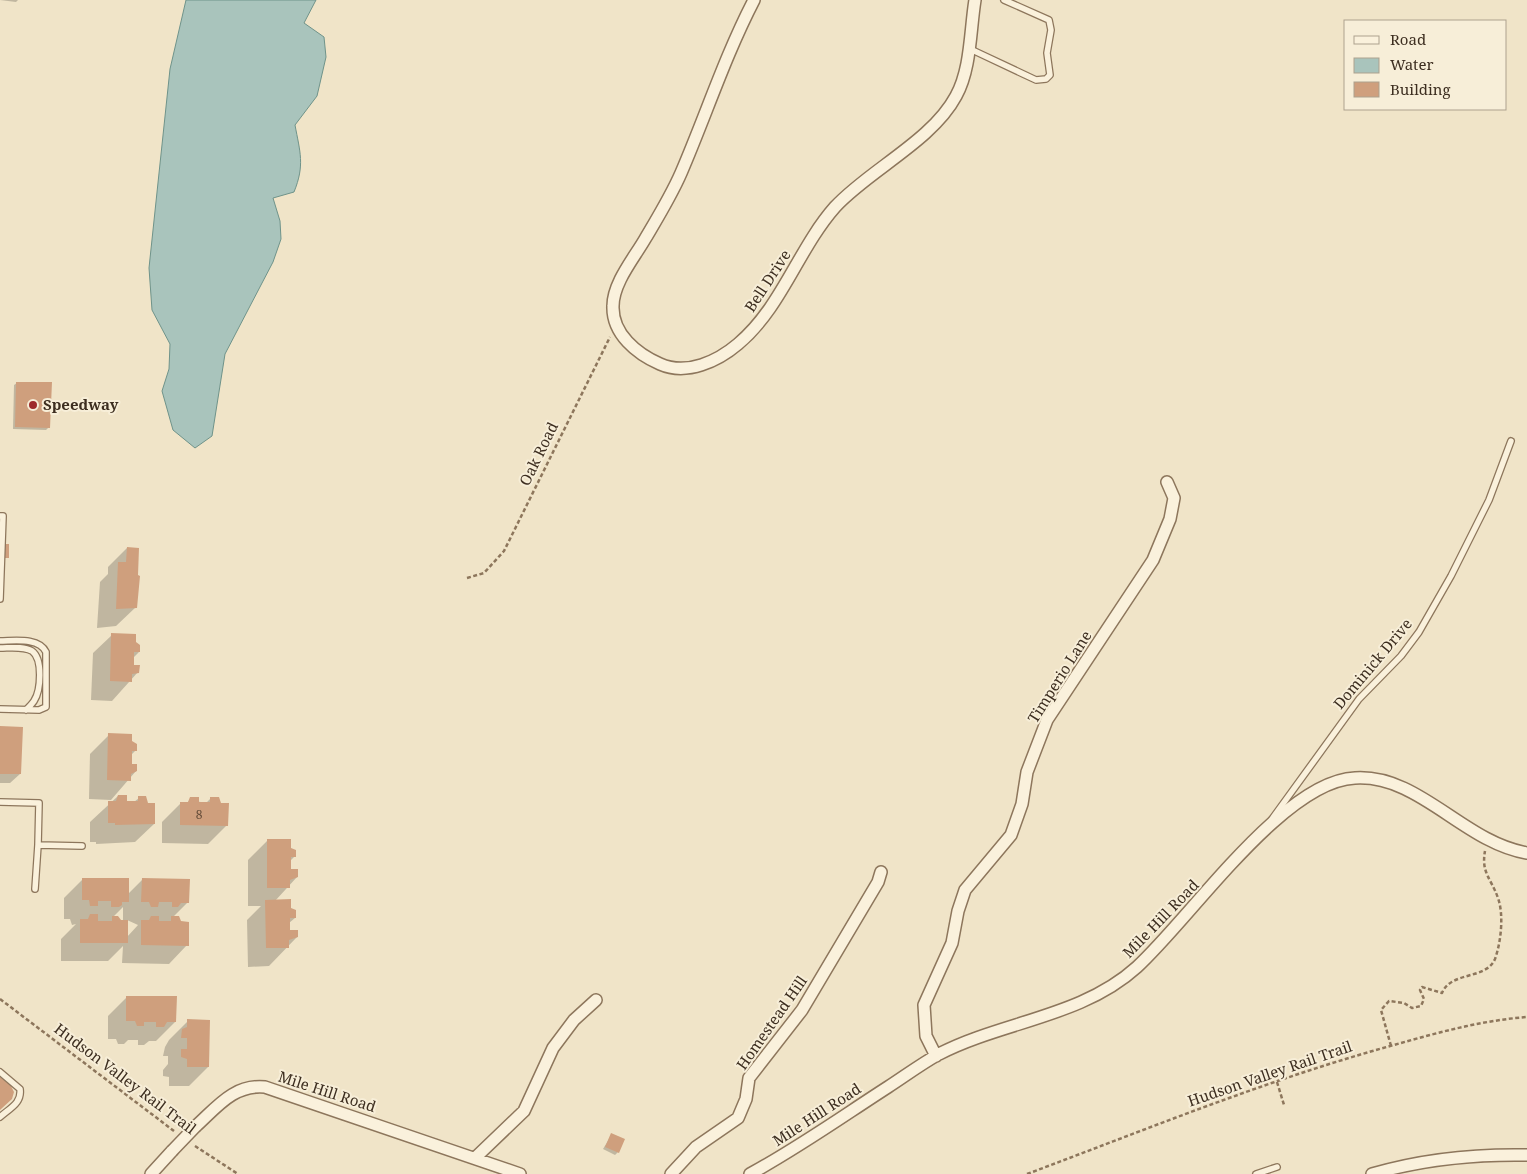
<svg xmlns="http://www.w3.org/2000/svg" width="1527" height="1174" font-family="'Noto Serif',serif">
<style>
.water{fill:#a9c4bc;stroke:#6f938a}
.shadow{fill:#0003;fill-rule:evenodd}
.building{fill:#cf9f7d}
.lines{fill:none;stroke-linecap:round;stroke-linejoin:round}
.lane-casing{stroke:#8d765c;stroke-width:8}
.street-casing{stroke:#8d765c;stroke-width:14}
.path{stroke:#8d765c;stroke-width:2.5;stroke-dasharray:4 2.5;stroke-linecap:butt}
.lane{stroke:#faf1dc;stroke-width:5.5}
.street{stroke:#faf1dc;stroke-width:11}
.street-bridge-casing{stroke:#8d765c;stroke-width:14;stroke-linecap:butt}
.street-bridge{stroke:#faf1dc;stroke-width:11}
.poi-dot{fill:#9e2a2b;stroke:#f7eed8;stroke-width:2}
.labels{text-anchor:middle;stroke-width:4;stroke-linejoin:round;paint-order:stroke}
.number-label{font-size:12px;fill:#624a37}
.street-label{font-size:15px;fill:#3d2e20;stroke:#f7eed8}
.poi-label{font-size:15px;font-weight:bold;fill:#3d2e20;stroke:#f7eed8;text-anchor:start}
</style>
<rect width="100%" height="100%" fill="#f0e4c8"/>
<path class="water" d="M186,0H316L304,23L324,37L326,57L317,96L295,125C300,152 305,165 294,192L273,198L280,221L281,239L273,262L225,354L212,436L195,448L173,430L162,391L169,369L170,344L152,310L149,268L170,69Z"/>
<path class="shadow" d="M0,0H18L16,2Z
M17,383L49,427L46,430L13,429L14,385Z
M127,548L136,607L116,626L97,628L100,582L108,574V567Z
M112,635L135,642L139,652L133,658L132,666L138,672L112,701L91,700L93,653Z
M0,728L20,774L10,783H0Z
M109,735L131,742L136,750L131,755L130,765L136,771L111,800L89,799L90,754Z
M118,796L125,802H134L139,798L154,824L135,842L96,844V842H90V822Z
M211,798L227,825L208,844L162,843V822L181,803H187L190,800L206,803Z
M267,841L290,849L295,856L290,861V870L297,877L275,901L290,908L295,918L289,923V931L297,937L269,966L248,967L247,920L261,906H248V860Z
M83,879L128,894L142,880L188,902L173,917L187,945L169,964L122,963L123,946L108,961H61V939L76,924L72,925L70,919H64V898ZM123,907V922L113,917ZM127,920L138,925L127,937Z
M127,997L175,1022L156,1041H149L144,1045H138V1040H128L124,1044H118L116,1039H108V1016Z
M188,1021L208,1067L189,1086H169V1077L163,1076V1070L168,1064V1056H163L165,1047L169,1040Z
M612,1134L618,1152L615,1155L603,1149Z"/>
<path class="building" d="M16,382H52L50,428L15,427Z
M0,544H9V558H0Z
M127,547L139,548L138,575L140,576L137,608L116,609L118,562H126Z
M111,633L136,634V642L140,645V652H134V665H140L139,673L132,674V682L110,681Z
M0,726L23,727L21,774H0Z
M108,733L132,734V741L137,744V751H132V764H137V771L131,774V781L107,780Z
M118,795H127V801H138V796H146L148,803H155V824L115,825V823H108V801H116Z
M190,797H199V802H210V797H219L221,803H229L228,826L180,825V802H188Z
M267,839H291V848L296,850V857H291V869H298V877L290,880V888H267Z
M82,878H129V902H122V905L119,907H111V901H98V906H90L89,900H82Z
M142,878L190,879L189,903H181L178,907H172V902H159L158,907H151L149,902H141Z
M291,899V908L296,910V918H290V930H298V937L289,940V948H266L265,900Z
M90,914H98V921H112V916H118L121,920H128V943H80V919H88Z
M151,916H159V921H171V916H179L181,921L189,922V946L141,945V920H149Z
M126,996H177L176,1022H167L164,1027H156V1022H144V1026H137L135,1021H126Z
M187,1019L210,1020L209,1067H187V1059L181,1057V1049H187V1038H181L182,1029L187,1027Z
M0,1077L11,1086L14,1092L12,1099L0,1110Z
M611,1133L625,1139L619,1153L605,1147Z"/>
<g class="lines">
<g class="lane-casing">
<path id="lane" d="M968,48L1036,80L1046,79L1050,75L1047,53L1051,30L1049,20L1004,0
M0,516H3L0,599
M0,641C14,641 39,637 46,652V707L39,710L0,709
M0,648C10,648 23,646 32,651C43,659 41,690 34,701C32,704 29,707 26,710
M0,802L39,803L38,845L82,846
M1272,819L1359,699L1401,656L1419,632L1451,576L1489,500L1511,441
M35,889L38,845
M0,1072L20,1089C22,1103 10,1108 0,1117
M1256,1174L1277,1167"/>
</g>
<g class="street-casing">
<path id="street" d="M754,0C725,56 706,115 681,173C671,196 658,217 645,239C634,258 613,283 613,306C612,334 637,354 660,364C687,376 718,361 738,344C782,307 798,249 835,207C869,170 932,141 956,96C971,69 970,31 975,0
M936,1056L926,1036L924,1005L952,943L958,911L965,890L1011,835L1022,804L1027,772L1047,720L1153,560L1170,519L1174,498L1167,482
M196,1126C217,1107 234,1084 265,1087L520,1174
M475,1158L524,1111L553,1048L574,1020L596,1000
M151,1174L172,1151
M671,1174L696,1147L738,1118L746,1099L749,1078L802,1010L878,882L881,872
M750,1174C798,1148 843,1116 888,1087C905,1076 921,1064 939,1054C1003,1021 1082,1017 1137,967C1190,919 1283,781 1355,778C1419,774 1463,842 1527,853
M1372,1174C1423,1159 1475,1154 1527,1155"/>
</g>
<path class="path" d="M467,578L484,573L504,551L610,337
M0,999L174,1131
M1391,1046L1381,1010L1389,1001L1404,1003L1412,1008L1421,1006L1424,999L1420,990L1422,987L1442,993C1451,971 1486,980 1495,959C1501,942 1504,915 1498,898C1491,878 1481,873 1485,851
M1277,1082L1284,1105
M195,1146L238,1174
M1027,1174C1142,1131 1257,1084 1376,1050C1426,1036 1475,1021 1527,1017"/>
<use href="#lane" class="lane"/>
<use href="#street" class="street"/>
<g class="street-bridge-casing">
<path id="street-bridge" d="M172,1151L196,1126"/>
</g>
<use href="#street-bridge" class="street-bridge"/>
</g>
<circle class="poi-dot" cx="33" cy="405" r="5"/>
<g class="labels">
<g class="number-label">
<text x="199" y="819">8</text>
</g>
<g class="street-label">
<text transform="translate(768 281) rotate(-57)" y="5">Bell Drive</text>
<text transform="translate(539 454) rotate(-64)" y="5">Oak Road</text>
<text transform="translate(1373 664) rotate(-50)" y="5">Dominick Drive</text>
<text transform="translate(1060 677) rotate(-58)" y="5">Timperio Lane</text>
<text transform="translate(1161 919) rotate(-46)" y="5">Mile Hill Road</text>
<text transform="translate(772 1023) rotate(-55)" y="5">Homestead Hill</text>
<text transform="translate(1270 1074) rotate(-19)" y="5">Hudson Valley Rail Trail</text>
<text transform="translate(125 1079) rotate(37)" y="5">Hudson Valley Rail Trail</text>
<text transform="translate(327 1092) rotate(18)" y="5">Mile Hill Road</text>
<text transform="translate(817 1115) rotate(-33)" y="5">Mile Hill Road</text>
</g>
<g class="poi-label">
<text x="43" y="410">Speedway</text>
</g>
</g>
<rect x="1344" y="20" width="162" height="90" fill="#f7eed8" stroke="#ada18e"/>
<rect x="1354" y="36" width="25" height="8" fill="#faf1dc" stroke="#ada18e"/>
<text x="1390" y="45" font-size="15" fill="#3d2e20">Road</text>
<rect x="1354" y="58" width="25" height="15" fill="#a9c4bc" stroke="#ada18e"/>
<text x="1390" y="70" font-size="15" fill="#3d2e20">Water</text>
<rect x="1354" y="82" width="25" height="15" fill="#cf9f7d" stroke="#ada18e"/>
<text x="1390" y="95" font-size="15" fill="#3d2e20">Building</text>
</svg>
